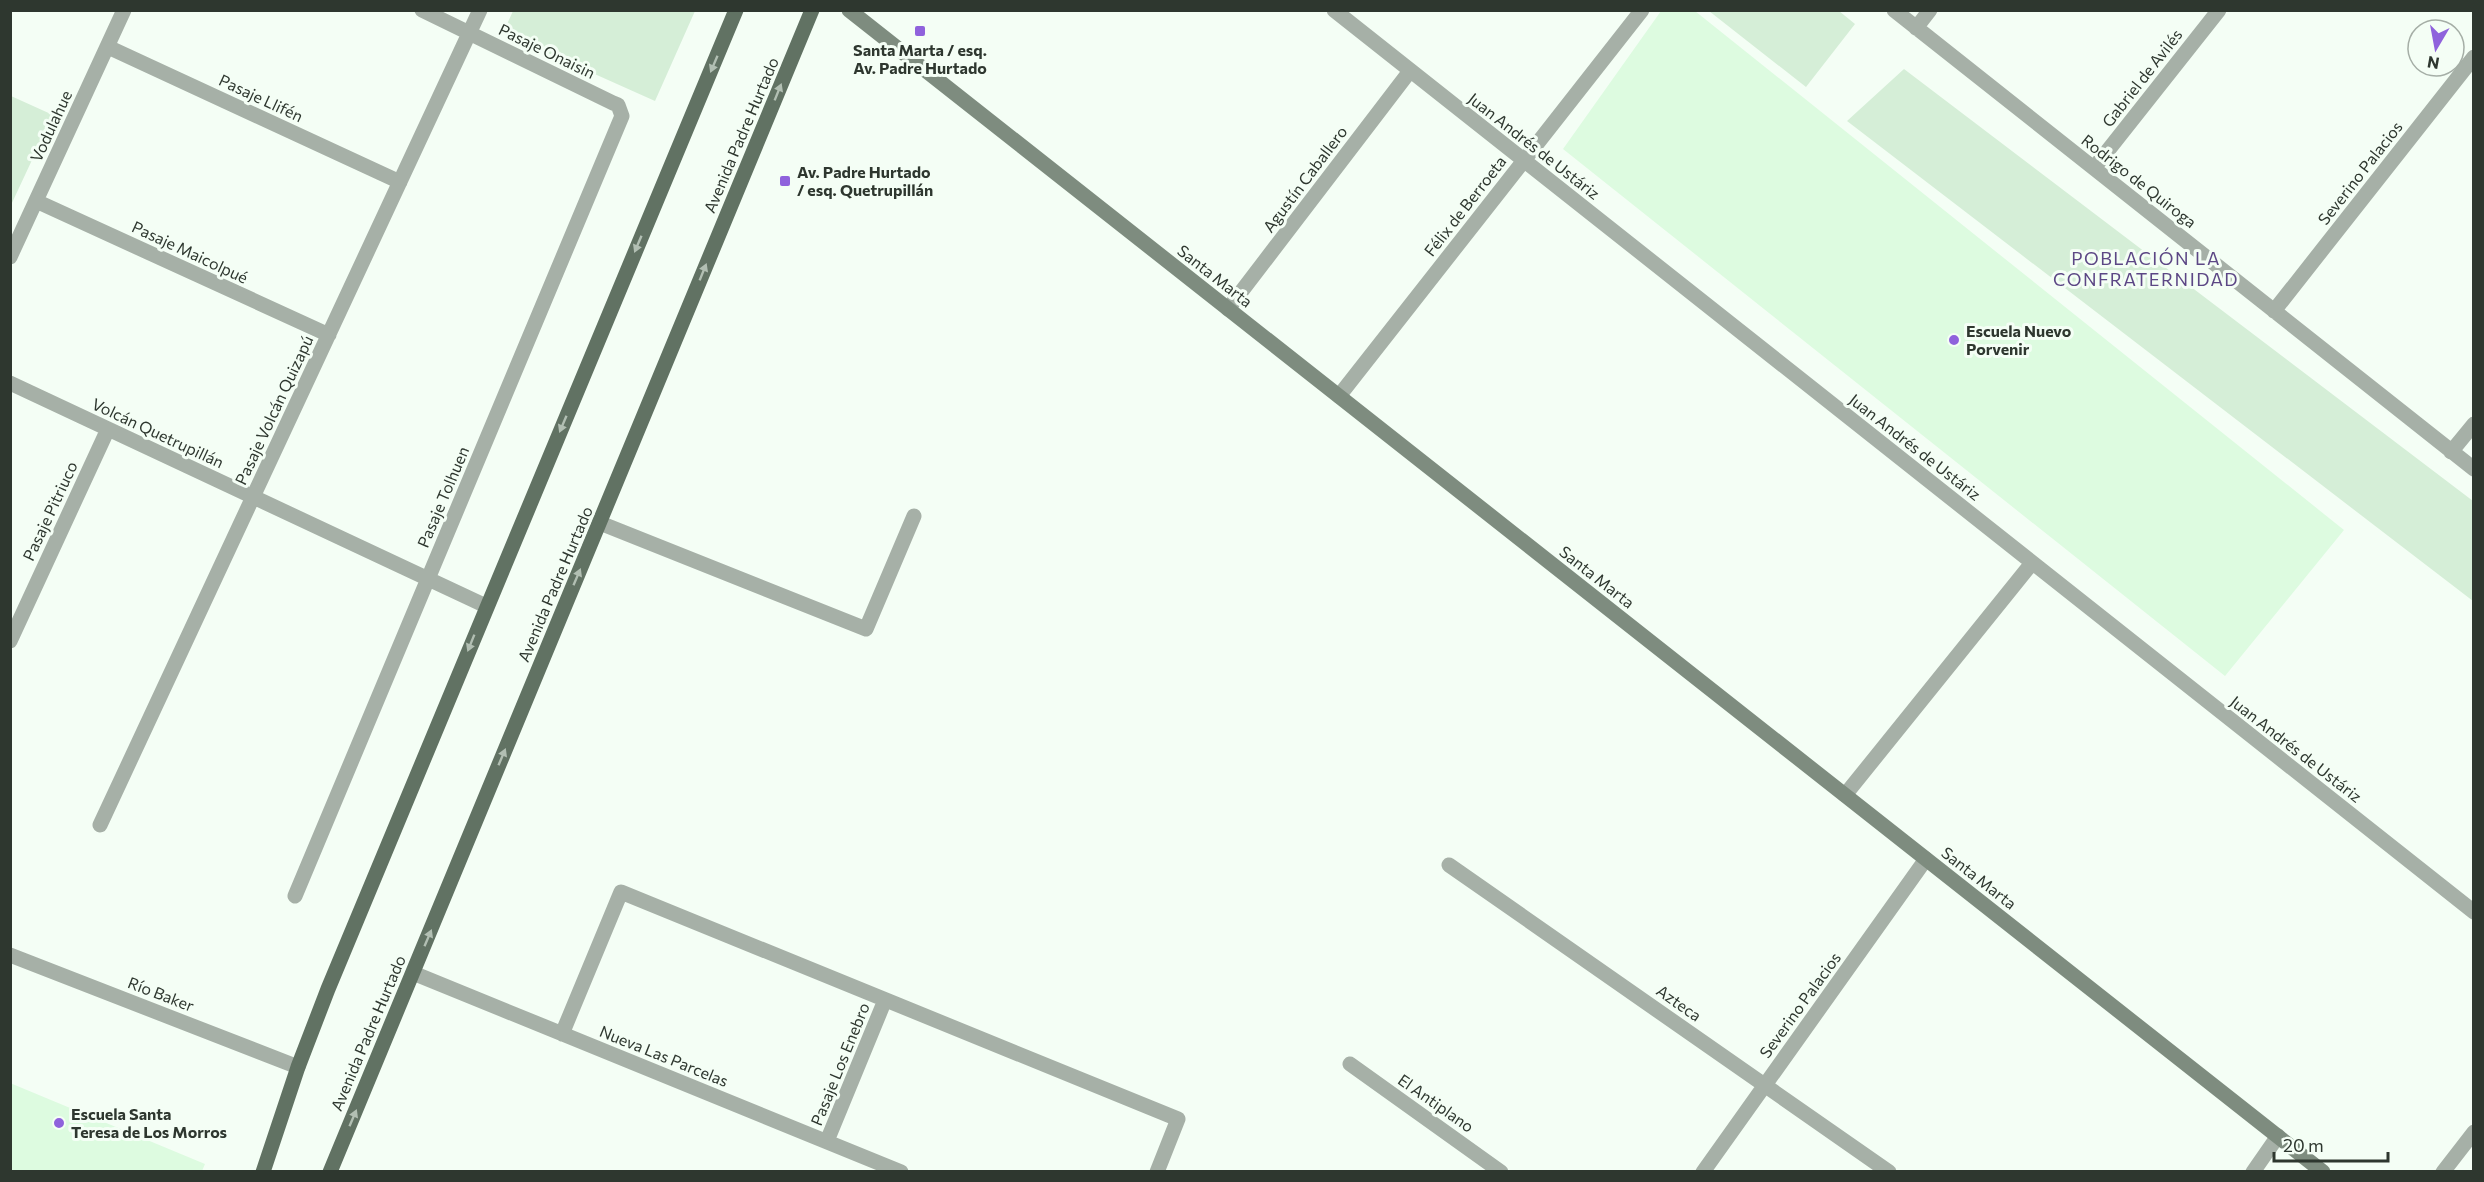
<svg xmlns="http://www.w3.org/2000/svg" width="2484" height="1182" font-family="Commissioner,sans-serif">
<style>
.built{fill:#ddfbe0}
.green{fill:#d5eed7}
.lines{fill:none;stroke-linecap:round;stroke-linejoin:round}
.lane{stroke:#a6b0a7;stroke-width:15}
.street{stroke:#a6b0a7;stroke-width:15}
.secondary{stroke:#7e8c7f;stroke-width:15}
.primary{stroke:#617263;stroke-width:15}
.oneway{fill:#b2bfb3}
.poi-dot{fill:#8f62dc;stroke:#f4fef5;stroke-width:2}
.labels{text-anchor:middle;stroke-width:6;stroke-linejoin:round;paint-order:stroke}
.poi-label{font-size:16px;font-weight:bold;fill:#2e372f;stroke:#f4fef5;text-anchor:start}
.street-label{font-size:16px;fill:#2e372f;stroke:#f4fef5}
.neighbourhood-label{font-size:18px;letter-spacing:1.5px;fill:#5c4785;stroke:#f4fef5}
</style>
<rect width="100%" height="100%" fill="#f4fef5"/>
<path class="built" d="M1661,11H1695L2344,530L2225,676L1563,149Z
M10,1083L205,1164L202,1171H11Z"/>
<path class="green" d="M513,11V10L695,11L655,101L503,33Z
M1709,11H1839L1855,24L1806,87Z
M1904,69L2473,501V601L1847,121Z
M11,96L53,115L11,205Z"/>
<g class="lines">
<path class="lane" d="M600,523L866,629L914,516
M413,973L901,1172
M562,1034L621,892L1178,1119L1157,1172
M827,1141L885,1000"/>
<path class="street" d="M1334,10L2474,912
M1894,10L2474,469
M1916,28L1930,10
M108,47L400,182
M2094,168L2219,10
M36,201L329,335
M10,257L124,10
M1228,309L1410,71
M2274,311L2474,57
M10,383L486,606
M1339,396L1642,10
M2451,452L2474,424
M10,641L108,429
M1845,795L2032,563
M100,825L480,10
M1449,865L1889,1172
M295,896L622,116L618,105L613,103L422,10
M10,955L298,1067
M1350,1064L1501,1172
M1703,1172L1926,859
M2253,1172L2278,1136
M2443,1172L2474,1132"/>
<path class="secondary" d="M849,10L2323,1172"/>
<path class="primary" d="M263,1172L298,1067L328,989L736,10
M330,1172L812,10"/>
</g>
<defs><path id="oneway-solid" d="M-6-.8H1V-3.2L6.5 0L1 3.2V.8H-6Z" transform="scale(1.5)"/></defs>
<g class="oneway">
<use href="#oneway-solid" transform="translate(714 64) rotate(113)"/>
<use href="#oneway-solid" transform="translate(778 92) rotate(-68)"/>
<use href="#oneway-solid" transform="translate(638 244) rotate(113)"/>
<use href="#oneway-solid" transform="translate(703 272) rotate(-68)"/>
<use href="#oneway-solid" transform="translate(563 424) rotate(113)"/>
<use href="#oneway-solid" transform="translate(577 577) rotate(-67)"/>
<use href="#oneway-solid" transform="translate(471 643) rotate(112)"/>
<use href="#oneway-solid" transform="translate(502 757) rotate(-67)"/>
<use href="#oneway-solid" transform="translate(428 938) rotate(-67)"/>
<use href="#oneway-solid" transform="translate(353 1118) rotate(-67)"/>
</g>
<g class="poi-dot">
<rect x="914" y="25" width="12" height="12" rx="3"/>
<rect x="779" y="175" width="12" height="12" rx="3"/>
<circle cx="1954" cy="340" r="6"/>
<circle cx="59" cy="1123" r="6"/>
</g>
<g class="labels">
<g class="poi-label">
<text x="920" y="56" text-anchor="middle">Santa Marta / esq.<tspan x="920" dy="18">Av. Padre Hurtado</tspan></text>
<text x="797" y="178">Av. Padre Hurtado<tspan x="797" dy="18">/ esq. Quetrupillán</tspan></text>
<text x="1966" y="337">Escuela Nuevo<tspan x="1966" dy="18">Porvenir</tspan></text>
<text x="71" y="1120">Escuela Santa<tspan x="71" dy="18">Teresa de Los Morros</tspan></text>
</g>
<g class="street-label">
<text transform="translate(547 51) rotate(26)" y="6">Pasaje Onaisin</text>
<text transform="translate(2142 78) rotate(-52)" y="6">Gabriel de Avilés</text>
<text transform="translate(261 98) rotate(25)" y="6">Pasaje Llifén</text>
<text transform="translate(51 126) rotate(-65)" y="6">Vodulahue</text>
<text transform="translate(741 135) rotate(-67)" y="6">Avenida Padre Hurtado</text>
<text transform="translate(1534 146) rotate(38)" y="6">Juan Andrés de Ustáriz</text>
<text transform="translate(2360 173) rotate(-52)" y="6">Severino Palacios</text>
<text transform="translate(1305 179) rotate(-53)" y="6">Agustín Caballero</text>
<text transform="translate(2139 181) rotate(38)" y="6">Rodrigo de Quiroga</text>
<text transform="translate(1465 206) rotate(-52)" y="6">Félix de Berroeta</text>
<text transform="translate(190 252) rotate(25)" y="6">Pasaje Maicolpué</text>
<text transform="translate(1215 276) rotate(38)" y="6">Santa Marta</text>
<text transform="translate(274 410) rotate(-65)" y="6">Pasaje Volcán Quizapú</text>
<text transform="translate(158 433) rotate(25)" y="6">Volcán Quetrupillán</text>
<text transform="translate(1915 447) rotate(38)" y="6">Juan Andrés de Ustáriz</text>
<text transform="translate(443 497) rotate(-67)" y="6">Pasaje Tolhuen</text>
<text transform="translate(50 511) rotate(-65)" y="6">Pasaje Pitriuco</text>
<text transform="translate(1597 577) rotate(38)" y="6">Santa Marta</text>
<text transform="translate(555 584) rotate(-67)" y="6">Avenida Padre Hurtado</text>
<text transform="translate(2296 749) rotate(38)" y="6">Juan Andrés de Ustáriz</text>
<text transform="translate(1979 878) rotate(38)" y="6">Santa Marta</text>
<text transform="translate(161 994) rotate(21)" y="6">Río Baker</text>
<text transform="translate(1679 1003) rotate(35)" y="6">Azteca</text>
<text transform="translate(1800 1005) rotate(-54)" y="6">Severino Palacios</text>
<text transform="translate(368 1033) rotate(-67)" y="6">Avenida Padre Hurtado</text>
<text transform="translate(664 1056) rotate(22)" y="6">Nueva Las Parcelas</text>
<text transform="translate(840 1064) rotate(-68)" y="6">Pasaje Los Enebro</text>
<text transform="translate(1436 1103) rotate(35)" y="6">El Antiplano</text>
</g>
<g class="neighbourhood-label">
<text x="2146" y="265">POBLACIÓN LA<tspan x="2146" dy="21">CONFRATERNIDAD</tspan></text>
</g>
</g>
<rect width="2484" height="1182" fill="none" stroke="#2e372f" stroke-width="24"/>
<g transform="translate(2436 48) rotate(190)"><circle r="28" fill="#f4fef5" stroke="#a5aea6" stroke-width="1.5"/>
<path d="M0-4.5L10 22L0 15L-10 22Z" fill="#8f62dc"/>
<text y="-9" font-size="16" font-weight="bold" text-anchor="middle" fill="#2e372f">N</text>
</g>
<path d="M2274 1152v9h114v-9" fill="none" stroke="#2e372f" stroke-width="3"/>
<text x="2283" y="1152" font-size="18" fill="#2e372f" stroke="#f4fef5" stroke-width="4.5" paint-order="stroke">20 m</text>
</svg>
